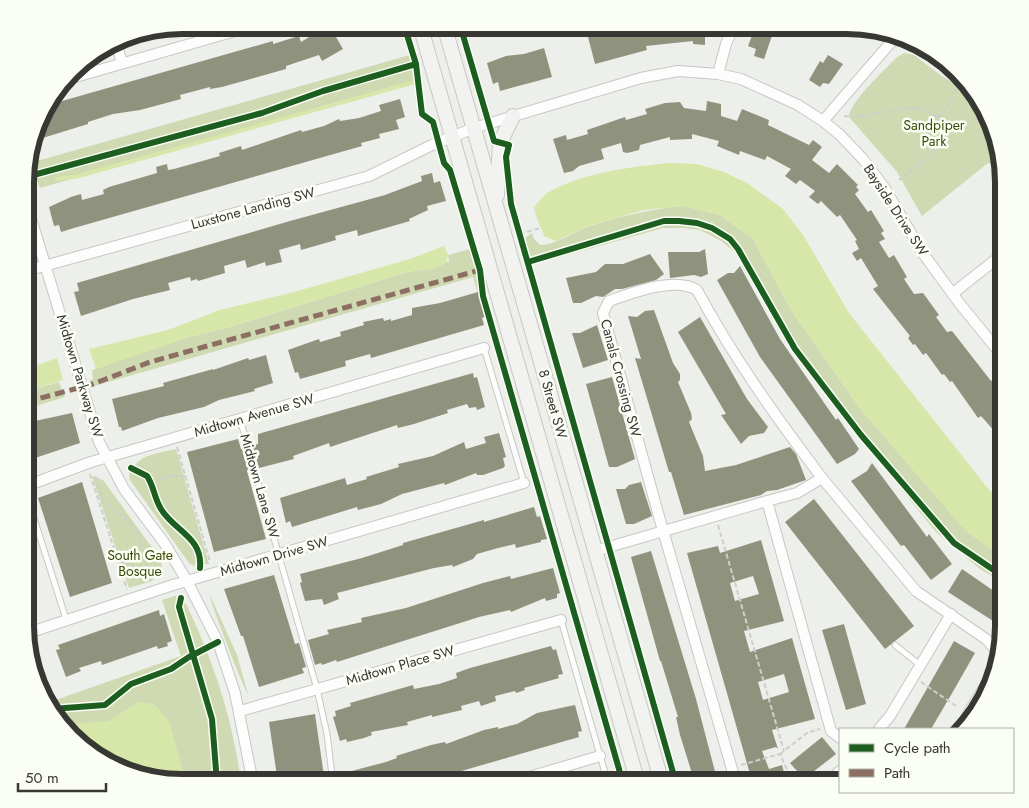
<svg xmlns="http://www.w3.org/2000/svg" width="1029" height="808" font-family="Jost,sans-serif">
<style>
.green{fill:#cfdab2}
.water{fill:#d7e7a9}
.lines{fill:none;stroke-linecap:round;stroke-linejoin:round}
.stream{stroke:#d7e7a9;stroke-width:4}
.building{fill:#8f937e;fill-rule:evenodd}
.service-casing{stroke:#c7c8c5;stroke-width:7}
.minor-casing{stroke:#c7c8c5;stroke-width:12}
.secondary-casing{stroke:#c7c8c5;stroke-width:16}
.path{stroke:#cececc;stroke-width:2;stroke-dasharray:5 2.5;stroke-linecap:butt}
.service{stroke:#fcfdfc;stroke-width:5}
.minor{stroke:#fcfdfc;stroke-width:10}
.secondary{stroke:#f2f3f0;stroke-width:14}
.quiet{stroke:#8d6e63;stroke-width:5;stroke-dasharray:10 5;stroke-linecap:butt}
.cycleway-casing{stroke:#fbfef5;stroke-width:9}
.cycleway{stroke:#1b5e20;stroke-width:6}
.labels{text-anchor:middle;stroke-width:5;stroke-linejoin:round;paint-order:stroke}
.park-label{font-size:14px;fill:#3d4a08;stroke:#fbfef5}
.street-label{font-size:14px;fill:#373834;stroke:#fbfef5}
.rim{fill:none;stroke:#373834;stroke-width:6}
</style>
<rect width="100%" height="100%" fill="#edefea"/>
<path class="green" d="M904,53L914,55L943,77L971,92L992,122L1001,165L988,163L922,216L897,172L849,117C850,101 885,70 896,58Z
M410,55L414,82L40,188L30,163Z
M684,206L720,215L753,239L791,310L859,407L965,530L1004,558V583L980,569L935,531L894,480L795,354L737,254L721,241L700,230L684,228H663L532,265L525,238L532,233L534,239L540,245C557,245 574,231 590,226C621,216 651,209 684,206Z
M470,249L478,274L480,300L473,277L91,387L89,381L93,379L92,370L189,337L233,326L407,272L435,268L449,261L448,255Z
M59,382L65,397L26,409V392Z
M176,449L209,564H195L194,566L189,563L130,480L129,472H132C137,454 160,453 176,449Z
M92,476L103,480L161,560L162,569L152,581L129,588Z
M210,595L237,655L248,694C244,689 209,600 210,595Z
M175,596L182,599L187,606C214,662 233,720 241,783H172L122,771L78,744L47,703L181,656L162,600Z"/>
<path class="water" d="M671,163L697,164L724,172L747,183L783,209L803,235L849,313L990,491L1004,501V558L965,530L859,407L791,310L753,239L720,215L684,206L644,210L588,226L556,241L544,236C541,226 535,217 534,207C539,202 544,194 551,191C583,173 634,166 671,163Z
M444,246L448,255L446,263L435,268L407,272L233,326L189,337L96,369L89,349L168,330L220,310L294,292L410,259Z
M57,358L63,380L26,392V369Z
M139,702L154,704L169,721L186,783C152,783 104,768 78,744C73,739 68,731 64,725L108,721Z"/>
<g class="lines">
<path class="stream" d="M57,179L79,176L415,82"/>
</g>
<path class="building" d="M329,25L343,49L322,61L319,55L286,66V69L222,87L210,89V87L180,95L181,99L140,110L113,114L88,122V124L33,141L45,107L48,105L273,41V44L299,36L301,42Z
M622,25V27L629,25H711V35L705,34V45L693,44V41L646,46L647,50L595,64L587,33Z
M756,25H768V28L774,30L764,59L754,56L756,49L748,46Z
M544,48L552,77L500,91L498,82L493,84L487,63L506,56L524,54Z
M828,55L843,64L829,84L823,83L820,87L809,80L820,61L823,63Z
M400,99L405,117L396,120L399,129L379,134L380,138L361,143L362,146L74,228L61,232L59,225L54,226L49,207L71,197L81,194L82,200L104,194L103,190L109,187L157,173L156,167L167,164L168,170L174,169L220,156L219,153L241,146L242,150L301,130L302,132L324,126L339,119L340,121L359,118L381,111L379,105Z
M707,101L721,104V116L737,121L742,109L769,120L768,125L809,145L813,140L822,147L812,160L829,173L837,164L858,185L856,187L859,190L855,194L868,212L871,210L884,231L881,233L885,239L879,242L889,258L894,255L907,277L904,279L914,294L923,293L939,315L936,317L947,332L952,331L991,381L993,379L1001,390L998,392L1004,402V442L981,416L978,418L952,381L950,382L944,374L942,375L926,353L923,355L915,344L913,345L908,338L910,336L873,289L878,286L861,258L857,261L852,253L859,249L855,241L857,240L840,215L837,217L821,201L818,204L809,197L815,191L800,180L796,184L785,176L791,169L767,156L765,160L740,151L739,155L717,146L719,141L692,134V139L670,140V137L640,145L639,150L627,153L623,152L621,143L601,149L604,159L579,166L573,171L564,173L553,139L566,135L567,140L588,134L587,130L625,117L626,120L647,114L645,109L665,103L680,102L684,108L706,111Z
M432,173L434,183L440,181L446,201L427,206L428,210L409,219L410,221L358,236L357,230L335,236L336,240L301,250L300,244L279,250L282,262L266,266L265,262L247,268L245,260L224,266L225,273L198,281L197,279L191,281L190,277L168,283L170,290L133,299L81,316L74,292L79,291L77,283L290,221L385,195L422,181L421,176Z
M705,249L708,274L701,277L694,275L670,278L668,252H699Z
M650,254L664,274L656,280L622,289H615L603,297L596,296L581,303H573L566,278L596,272L605,264H623Z
M740,266L780,339L836,420L838,418L859,449L855,454L837,464L760,357L717,280L728,273H734Z
M478,292L485,317L482,318L484,325L371,358L370,354L345,361L346,366L300,379L298,372L295,373L288,350L319,339L320,342L341,336L340,332L364,325L363,322L383,318L384,321L391,319V321L412,315V308L440,303Z
M28,293L37,323L26,326V294Z
M654,310L673,363L680,374V380L678,382L691,413L692,419L689,422L703,456L705,471L736,465L790,447L796,454L806,480L777,490L767,491L761,495L684,515L671,472H669L635,358L641,359L628,316L637,317L645,311Z
M700,317L747,399L768,427L764,433L749,436L741,444L721,415L726,414L678,332Z
M597,325L608,360L583,368L572,333H580Z
M266,355L273,383L254,389L255,391L219,400L204,407L158,418L122,431L121,427H119L112,399L164,386L163,383L213,369V370L248,358L249,360Z
M473,373L474,378L477,377L485,407L477,410L476,407L469,408L467,404L447,410L448,413L414,424L398,428L397,425L330,447L329,443L293,456L294,459L259,468L252,446L258,444V434Z
M612,377L635,459L617,467H609L586,384Z
M72,413L80,443L26,461V426L36,423L35,421Z
M499,433L506,457L503,458L505,466L503,468L483,475H477L476,473L445,485L444,483L402,494L381,504L358,510L357,507L292,527L290,521L286,523L280,498L345,478L347,485L367,479L366,477L399,467L398,464L433,456L464,442L466,449L486,443L484,437Z
M238,439L241,449L244,448L250,471H247L266,539L214,552L187,452Z
M872,463L927,537L929,534L952,564L931,580L904,545L901,546L851,481L867,471Z
M82,482L112,583L70,597L38,498Z
M641,482L652,516L634,524H626L616,489H625L629,485Z
M814,499L914,626L885,649L785,522Z
M534,507L537,517L540,516L547,539L541,540V542L516,548L515,544L498,548L477,554L473,559L453,567L452,565L434,568L337,593L339,599L324,605L322,599L305,601L300,583L302,582L300,574L362,558L403,545V543L484,520V522Z
M761,540L784,621L744,631L750,652L792,638L815,719L772,730L778,749L776,747L762,751L769,769L782,765L787,783H747L744,776L750,774L687,553L718,546L720,553ZM753,576L759,594L735,601L730,583ZM784,674L789,692L763,700L758,682Z
M651,551L696,699L718,783H695L680,735L676,717H678L661,661H660L631,557Z
M553,568L560,593L557,594V598L546,601L545,598L511,612L510,610L479,617L337,662L336,660L322,665L321,663L315,665L308,640L329,634L327,630L362,622L361,618L406,608L483,583L510,576L511,579Z
M962,569L1004,598V628L948,592Z
M274,575L295,644L299,643L306,667L302,668L304,673L259,687L243,636H241L224,589Z
M159,610L160,616L164,614L172,641L167,643L168,646L158,649L157,646L102,665L101,661L79,668L81,671L66,677L56,650L60,649L58,645Z
M844,624L866,704L846,710L822,630Z
M954,641L975,653L951,695L931,729H904Z
M551,646L553,650L556,649L563,674L558,675L559,678L524,688L525,690L516,693L515,691L495,696L496,701L481,706L479,701L461,706L462,710L432,717V715L407,722L408,725L371,732L372,735L364,738L347,742L346,739L340,741L333,717L336,716L335,711L351,706L350,703L413,685L414,689L439,684L457,678L456,673L470,668Z
M575,705L582,731L578,732L579,737L420,783H347L344,773L386,762L397,758L396,756L431,745L445,742L446,744L484,730L498,727V729L517,724L537,713Z
M315,714L325,783H278L269,722Z
M822,737L836,754L804,779L790,763Z"/>
<g class="lines">
<g class="service-casing">
<path id="service" d="M484,348L524,483
M240,419L317,689L327,734L333,783
M26,493L66,619
M561,620L608,783
M895,645L920,665"/>
</g>
<g class="minor-casing">
<path id="minor" d="M116,42L122,63
M718,74L726,44L734,25
M65,80L256,25
M823,121L892,41C915,34 940,61 958,74
M26,202L99,442L124,489L165,544L187,581L218,642L235,693L253,783
M26,271L369,176L432,145L474,128L641,78L678,71L718,74L741,79L798,105L823,121L839,134L863,159L884,187L922,252L960,304L1004,358
M952,294L1004,253
M26,486L91,462L484,348
M767,501L797,493L822,478L916,591L986,639L995,649L998,659
M595,551L767,501L831,731L840,738
M25,634L173,585L524,483
M240,711L561,620
M879,729L890,716L951,614
M959,729L986,684L994,677
M509,783L600,756
M736,783L658,513L603,313L609,301C632,293 675,276 697,290C733,357 776,417 822,478
M826,783L840,771"/>
</g>
<g class="secondary-casing">
<path id="secondary" d="M420,25L638,783
M444,25L662,783
M497,195L500,143L513,116"/>
</g>
<path class="path" d="M844,116C875,121 910,95 937,118C950,146 918,165 899,180
M937,118L951,102L956,84
M520,234L540,228
M177,447L210,562
M90,474L127,589
M95,476L103,499L128,521L139,536L149,572
M151,481L171,476H185
M718,525L784,751
M119,562L161,574
M921,682L956,706
M780,754L807,733L820,729
M741,765L780,754L793,783"/>
<use href="#service" class="service"/>
<use href="#minor" class="minor"/>
<use href="#secondary" class="secondary"/>
<path class="quiet" d="M26,402L93,384L150,362L480,270"/>
<g class="cycleway-casing">
<path id="cycleway" d="M460,25L494,141L509,145L506,157L511,204L676,783
M416,64L422,114L433,122L444,163L450,170L480,270L483,296L623,783
M26,177L262,113L323,91L416,64L404,25
M528,262L664,221H679L697,223L712,228L730,239L738,249L795,349L861,435L954,543L1004,577
M131,468L147,476C154,486 154,498 161,509C174,531 203,537 200,568
M181,598L179,607L212,719L217,783
M52,709L105,705L131,684L171,669L189,657L218,642"/>
</g>
<use href="#cycleway" class="cycleway"/>
</g>
<g class="labels">
<g class="park-label">
<text x="934" y="130">Sandpiper<tspan x="934" dy="16">Park</tspan></text>
<text x="140" y="560">South Gate<tspan x="140" dy="16">Bosque</tspan></text>
</g>
<g class="street-label">
<text transform="translate(253 208) rotate(-15)" y="5">Luxstone Landing SW</text>
<text transform="translate(896 210) rotate(57)" y="5">Bayside Drive SW</text>
<text transform="translate(80 376) rotate(73)" y="5">Midtown Parkway SW</text>
<text transform="translate(621 378) rotate(75)" y="5">Canals Crossing SW</text>
<text transform="translate(553 404) rotate(74)" y="5">8 Street SW</text>
<text transform="translate(254 415) rotate(-16)" y="5">Midtown Avenue SW</text>
<text transform="translate(260 486) rotate(74)" y="5">Midtown Lane SW</text>
<text transform="translate(274 556) rotate(-16)" y="5">Midtown Drive SW</text>
<text transform="translate(400 665) rotate(-16)" y="5">Midtown Place SW</text>
</g>
</g>
<path d="M0 0H1029V808H0ZM182 34H847A148 148 0 0 1 995 182V626A148 148 0 0 1 847 774H182A148 148 0 0 1 34 626V182A148 148 0 0 1 182 34Z" fill="#fbfef5" fill-rule="evenodd"/>
<path class="rim" d="M182 34H847A148 148 0 0 1 995 182V626A148 148 0 0 1 847 774H182A148 148 0 0 1 34 626V182A148 148 0 0 1 182 34Z"/>
<rect x="839" y="728" width="175" height="65" fill="#fbfef5" stroke="#adafa8"/>
<rect x="849" y="744" width="25" height="8" fill="#1b5e20" stroke="#adafa8"/>
<text x="884" y="753" font-size="15" fill="#373834">Cycle path</text>
<rect x="849" y="769" width="25" height="8" fill="#8d6e63" stroke="#adafa8"/>
<text x="884" y="778" font-size="15" fill="#373834">Path</text>
<path d="M18 783v8h88v-8" fill="none" stroke="#373834" stroke-width="2.5"/>
<text x="25" y="783" font-size="15" fill="#373834" stroke="#fbfef5" stroke-width="4" paint-order="stroke">50 m</text>
</svg>
